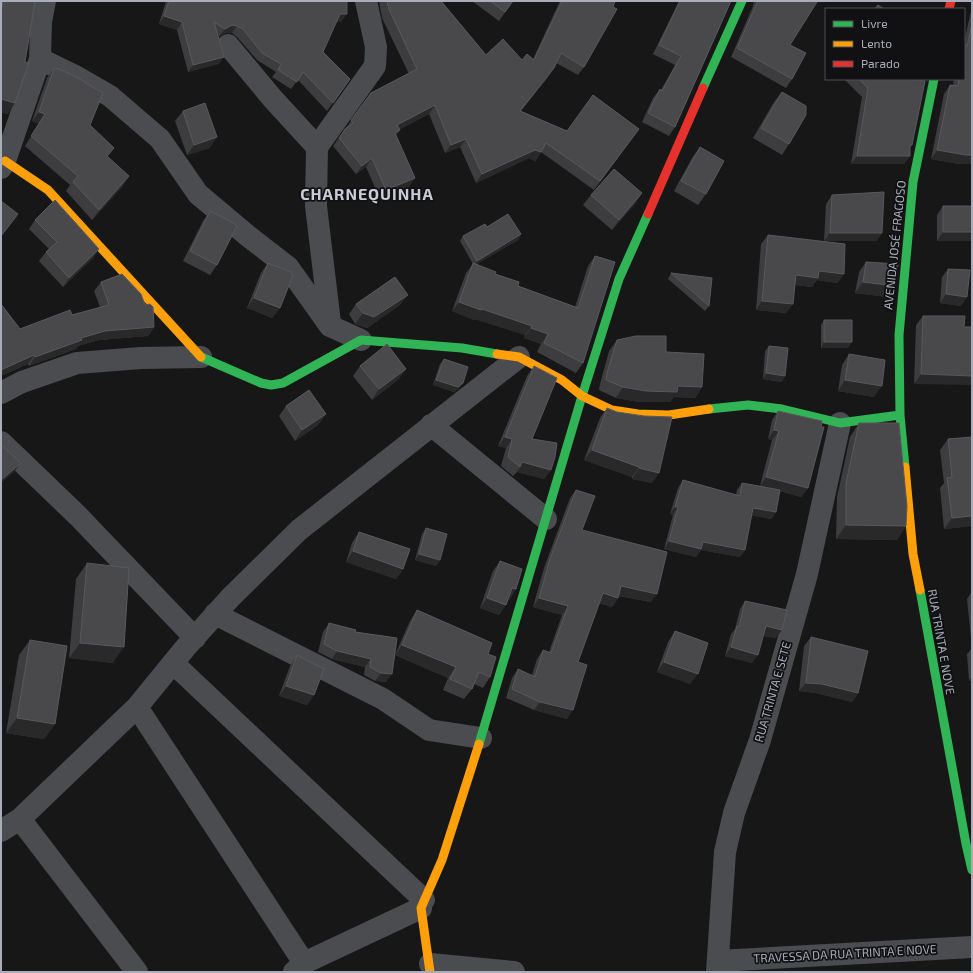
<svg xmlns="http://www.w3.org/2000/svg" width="973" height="973" font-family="'Exo 2',sans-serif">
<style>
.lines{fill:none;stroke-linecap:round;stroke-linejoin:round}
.street{stroke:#4b4c50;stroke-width:22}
.fast{stroke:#30b455;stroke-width:9}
.slow{stroke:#ff9f0a;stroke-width:9}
.jam{stroke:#e5322d;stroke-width:9}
.wall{fill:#3d3d3f}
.shaded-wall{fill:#29292a}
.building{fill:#49494c;stroke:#58595d}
.labels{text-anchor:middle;stroke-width:3.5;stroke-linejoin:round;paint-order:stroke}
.street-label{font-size:12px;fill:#a8adb8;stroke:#111113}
.district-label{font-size:16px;font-weight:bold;letter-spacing:1px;fill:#c9ccd4;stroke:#111113}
</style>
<rect width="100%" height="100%" fill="#171717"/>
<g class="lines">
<path class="street" d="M228,45L273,99L317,147
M40,59L77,77L110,96L160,139L198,194L248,236L288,267L330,326L361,340
M1,168L5,161L40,59L41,22L45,1
M330,323L316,206L317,147L375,66L376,47L366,1
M1,393L22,382L77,363L141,358L201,357
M431,425L546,519
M1,442L78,516L195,638
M215,614L383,699L429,730L481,738
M173,663L424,900
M137,707L304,963
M20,819L137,972
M1,831L20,819L137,707L186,647L230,598L299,530L519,357
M718,961L972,947
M430,964L514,972
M294,972L304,963L421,908
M717,972L725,852L734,813L760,740L807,574L840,423"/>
<path class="fast" d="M703,88L742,1
M201,357L261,383L271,385L283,383L361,340L462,348L497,354
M709,409L748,405L782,409L840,423L900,415
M905,467L900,415L899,335L913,182L934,79
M920,590L966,844L972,870
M479,744L582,396L619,279L648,214"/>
<path class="slow" d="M5,161L48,190L201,357
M497,354L519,357L562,380L582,396L612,410L638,414L669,415L709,409
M905,467L913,554L920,590
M430,972L421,908L442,860L479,744"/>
<path class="jam" d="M949,9L951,1
M648,214L703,88"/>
</g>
<path class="wall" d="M1,1H35L8,114L1,112Z
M166,1H347L341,22H336L323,52L350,79L327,111L298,80L291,89L272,77L276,72L257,60L237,37L232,33H226L219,36H218L224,57L218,64L188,72L177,30L159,24Z
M379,1H441L486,55L522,60L533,59L560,1H615L584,67L578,75L556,63L554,68L548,77L521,111L567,131L639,129L594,190L541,152L535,161L529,158L476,183L460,147L445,153L429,114L400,129V130L396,136L409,187L380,199L366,167L356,174L333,146L371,93L409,74L382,18Z
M472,1H513L499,21Z
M679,1H731L675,127L669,136L642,122L653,98L660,89L661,90L675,65L653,54Z
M754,1H815L790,45L792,79L786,88L731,57L753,6Z
M972,7V164H959L931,159L944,94L950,85H953L954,79H964V42Z
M54,68L90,125L108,157L123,186L92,220L66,191L70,185L25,146L39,124L32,121L47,78Z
M844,79H912V145L910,148V156L904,164H851L862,97Z
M782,92L789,144L782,155L753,138L774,102Z
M183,111L210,148L187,155L175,121Z
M700,147L706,194L698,205L674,191L692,158Z
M642,193L635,204L612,230L583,205L591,195Z
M832,195L882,233L876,241H824L826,204Z
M943,206H972V241H937V215Z
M210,211L217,265L210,275L183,261L203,221Z
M35,220L99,249L93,258L63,287L39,261L46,252L49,249L29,229Z
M487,227L521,234L518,240L476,264L518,286L575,307L588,266L595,256L583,363L576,373L537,352L541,344L524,338L525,335L475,319L474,320L452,311L466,273L473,264L460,241L463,236Z
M768,235L838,283L817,280L812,287L795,285L786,313L756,310L761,244Z
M866,262L888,297L855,293L859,272Z
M268,263L280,308L272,318L247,308L261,273Z
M948,269L961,306L940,303L942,277Z
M671,273L709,306L705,311L668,279Z
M101,282L145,305L154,327L148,336L99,340L78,346L76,349L29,366L28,364L1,376V304L20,329L100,307L94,291Z
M356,304L400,305L367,328L355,324L349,314Z
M923,316L964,327L914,384L916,325Z
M824,320L848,348H821V325Z
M617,340L666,352L702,387L695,398L674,397L670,402H639L616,398L599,390L600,384L609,351Z
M769,346L782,382L763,379L765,351Z
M849,354L874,397L838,391L842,365Z
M444,359L463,383L459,388L454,392L433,385L440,364Z
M360,366L399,379L372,400L353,376Z
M534,366L532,439L551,470L544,479L517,472L513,476L501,466L506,448L498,446L527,376Z
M286,406L326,414L318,425L295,441L279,416Z
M607,408L652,483L632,479V477L584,460L600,418Z
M778,411L808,488L801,497L779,491L776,512L771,519L751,515L745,550L740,557L701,550L696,557L664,549L673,515L670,514L678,488L683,480L736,495L737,490L742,483L760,486L772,440L768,439L772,420Z
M859,423L906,526L897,540L836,539L837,497L850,437Z
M972,437V526L944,529L940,488L944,483L940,450L948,439Z
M576,490L582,530L651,602L618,596V598L612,607L599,603L578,662L567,719L534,710L506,698L512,678L518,669L532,675L537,659L543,650L549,652L562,615L533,607L544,568L570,498Z
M426,528L440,560L436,566L415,560L422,534Z
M359,532L403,569L396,579L346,562L352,543Z
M500,561L516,589L509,600H508L499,615L480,608L493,571Z
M87,563L113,663L69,658L76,579Z
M972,591V681H969L967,654L972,648L967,599Z
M745,601L776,638L763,636L752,663L725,656L731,634L735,629L740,609Z
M417,610L488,654L490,677L483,688L474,684L472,689L464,699L443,690L448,678L395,655L410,621Z
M329,623L355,632L397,638L386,682L375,681L364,675L365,667L332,659L318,652L323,632Z
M675,631L690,684L657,672L668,642Z
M811,637L858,693L852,702L816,693L799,691L804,646Z
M30,640L55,724L44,739L6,733L19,655Z
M297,655L314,695L307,705L279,696L290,666Z"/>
<path class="shaded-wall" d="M340,14H347L341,22H334Z
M164,16L182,22L177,30L159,24Z
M232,25L237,26L232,33H226L219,36L225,29Z
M224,57L218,64L188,72L193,65Z
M554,68L548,77L514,119L520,111Z
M1,99L15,103L8,114L1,112Z
M435,105L429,114L391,134L397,125Z
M39,112L45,114L39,124L32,121Z
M400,130L394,139L395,133Z
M217,137L210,148L187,155L194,145Z
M466,139L460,147L445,153L451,145Z
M114,148L107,158V156Z
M535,150L541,152L535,161L529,158L476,183L482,174Z
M937,150L972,155V164H959L931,159Z
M857,156H910L904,164H851Z
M372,158L366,167L356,174L362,166Z
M129,176L123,186L92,220L99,210Z
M415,178L409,187L380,199L386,190Z
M642,193L635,204L612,230L619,220Z
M18,214L11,224L1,237V236Z
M943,232H972V241H937Z
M830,233H882L876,241H824Z
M521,234L518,240L474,266L477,261Z
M99,249L93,258L63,287L69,278Z
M819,271L844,274L838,283L817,280L812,287L789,284L796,275Z
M863,282L895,286L888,297L855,293Z
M946,294L967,297L961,306L940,303Z
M408,295L400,305L367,328L355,324L363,313Z
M254,298L280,308L272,318L247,308Z
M762,301L793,304L786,313L756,310Z
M459,302L482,309L532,326L525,335L475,319L474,320L452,311Z
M154,327L148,336L99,340L78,346L76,349L29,366L35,357L81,338L105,331Z
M531,328L548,334L541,344L524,338Z
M824,342H852L848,348H821Z
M34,355L28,364L1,376V370Z
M406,369L399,379L372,400L379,389Z
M766,373L785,376L782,382L763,379Z
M921,374L972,376V385L914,384Z
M436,380L463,383L459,388L454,392L433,385Z
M845,380L882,386L874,397L838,391Z
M678,386L702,387L695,398L674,397L670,402H639L616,398L623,387Z
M326,414L318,425L295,441L302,430Z
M774,430L779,431L772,440L768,439Z
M505,437L512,439L506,448L498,446Z
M592,450L639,467L632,477L584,460Z
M522,462L551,470L544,479L517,472L520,467Z
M21,463L14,472L1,483V480Z
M639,468L659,473L652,483L632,479Z
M766,477L808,488L801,497L760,486Z
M675,507H678L673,515L670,514Z
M753,508L776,512L771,519L748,515Z
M972,516V526L944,529L952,518Z
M846,525L906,526L897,540L836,539Z
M669,541L703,542L745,550L740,557L701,550L696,557L664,549Z
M353,551L403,569L396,579L346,562Z
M419,554L440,560L436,566L415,560Z
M621,586L657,594L651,602L615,595Z
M512,588L516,589L509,600L505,599Z
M603,593L618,598L612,607L597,602Z
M487,598L506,605L499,615L480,608Z
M539,598L568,606L562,615L533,607Z
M766,626L782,630L776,638L760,635Z
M80,643L124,647L113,663L69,658Z
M402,645L456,667L448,678L395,655Z
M731,647L758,655L752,663L725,656Z
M337,651L371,659L365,667L332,659Z
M664,662L698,674L690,684L657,672Z
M381,673L392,674L386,682L375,681Z
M972,676V681H969Z
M806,683L822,684L858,693L852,702L816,693L799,691Z
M286,686L314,695L307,705L279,696Z
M540,702L573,710L567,719L534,710Z
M17,718L55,724L44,739L6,733Z"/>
<path class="building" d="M3,1H35L25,62L29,63L15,103L1,99V8H2Z
M169,1H347V14H340L323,52L350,79L333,103L303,72L297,82L278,70L281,64L262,53L243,29L237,26L232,25L225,29L214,22L224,57L193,65L182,22L164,16Z
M387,1H441L486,55L503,39L522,60L527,54L534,60L562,1H615L613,7L617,9L584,67L561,53L554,68L520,111L567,131L593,95L639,129L600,181L546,143L541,152L535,150L482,174L466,139L451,145L435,105L397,125L400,130L395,133L415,178L386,190L372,158L362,166L339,138L345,129L353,123L351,120L371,93L417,69L389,9Z
M490,1H513L505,12Z
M680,1H731L675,127L648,113L660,89L662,91L681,56L659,45Z
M758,1H815L817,2L790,45L806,53L792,79L737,48Z
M878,5L884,9H875Z
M972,25V155H966L937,150L950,85L958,86L959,79H964V44L967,46Z
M54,68L59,69L78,78L103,93L90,125L114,148L107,156L129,176L99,210L73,182L78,176L31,136L45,114L39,112Z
M859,79H912L925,81L912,145H910V156H857L868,88Z
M782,92L806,106V115L789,144L761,128Z
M205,103L217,137L194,145L183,111Z
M700,147L724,161L706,194L681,181Z
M614,169L642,193L619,220L591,195Z
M884,192L882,233H830L832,195Z
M55,200L99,249L69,278L46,252L57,242L35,220Z
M1,201L18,214L1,236Z
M943,206H972V232H943Z
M210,211L230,221L237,226L217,265L190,251Z
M508,214L521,234L477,261L463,236L485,224L487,227Z
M768,235L845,244L844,274L819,271L818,278L796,275L793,304L762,301Z
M595,256L615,262L583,363L544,343L548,334L531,328L532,326L482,309L481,310L459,302L473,263L496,272L495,274L519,282L518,286L578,308Z
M866,262L898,264L895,286L863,282Z
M268,263L291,272L293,275L280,308L254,298Z
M948,269L970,270L967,297L946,294Z
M671,273L712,278L709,306Z
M122,274L141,294L145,305L150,304L153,307L154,327L105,331L81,338L82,340L35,357L34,355L1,370V304L20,329L70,310L72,315L109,305L101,282Z
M395,277L408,295L374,317L363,313L356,304Z
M923,316H965L964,327H972V376L921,374Z
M824,320H852V342H824Z
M636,336H666V352L704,354L702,387L678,386L677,392L646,391L623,387L606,380L607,373L617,340Z
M387,344L406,369L379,389L360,366Z
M769,346L788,348L785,376L766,373Z
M849,354L885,360L882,386L845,380Z
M444,359L468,367L463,383L458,387L436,380Z
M534,366L557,378L532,439L557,443L555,457L551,470L522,462L520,467L508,457L512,439L505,437Z
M309,390L326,414L302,430L286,406Z
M607,408L617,412L644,416L672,417L659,473L639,468V467L592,450Z
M778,411L822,421L821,427H824L808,488L766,477L779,431L774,430Z
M859,423H899L907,506L906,526L846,525V483Z
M972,437V516L952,518L947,478L952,477L948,439Z
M1,445L21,463L1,480Z
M683,480L740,496L742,483L780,490L776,512L753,508L745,550L703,542L701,549L669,541L678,507H675Z
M576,490L595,496L582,530L667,552L657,594L621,586L618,598L603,593L578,662L587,665L573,710L540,702L512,689L518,669L535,677L543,650L551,653L568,606L539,598L550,559Z
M426,528L447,534L440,560L419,554Z
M359,532L410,549L403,569L353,551Z
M500,561L522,569L516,589L512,588L506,605L487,598Z
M87,563L129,568L124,647L80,643Z
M745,601L787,610L782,630L766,626L758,655L731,647L737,626L739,627Z
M417,610L492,643L488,654L496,657L490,677L479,672L472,689L450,679L456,667L402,645Z
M329,623L356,630L355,632L397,638L392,674L381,673L370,667L371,659L337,651L324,644Z
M675,631L708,643L698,674L664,662Z
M811,637L868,651L858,693L822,684L806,683Z
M30,640L67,646L55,724L17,718Z
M297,655L324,669L314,695L286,686Z"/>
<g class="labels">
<g class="street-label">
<text transform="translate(895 245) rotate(-84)" y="4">AVENIDA JOSÉ FRAGOSO</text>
<text transform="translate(941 642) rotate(80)" y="4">RUA TRINTA E NOVE</text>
<text transform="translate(773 692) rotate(-74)" y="4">RUA TRINTA E SETE</text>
<text transform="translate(845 954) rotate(-3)" y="4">TRAVESSA DA RUA TRINTA E NOVE</text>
</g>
<g class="district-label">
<text x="367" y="200">CHARNEQUINHA</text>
</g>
</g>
<rect width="973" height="973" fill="none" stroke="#a8adb8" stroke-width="4"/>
<rect x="825" y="8" width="140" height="72" fill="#111113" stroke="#4d4f55"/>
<rect x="833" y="21" width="20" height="6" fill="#30b455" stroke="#4d4f55"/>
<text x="861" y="28" font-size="12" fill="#a8adb8">Livre</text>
<rect x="833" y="41" width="20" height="6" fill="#ff9f0a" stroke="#4d4f55"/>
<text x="861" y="48" font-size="12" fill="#a8adb8">Lento</text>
<rect x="833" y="61" width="20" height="6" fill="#e5322d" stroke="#4d4f55"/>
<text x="861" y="68" font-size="12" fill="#a8adb8">Parado</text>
</svg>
